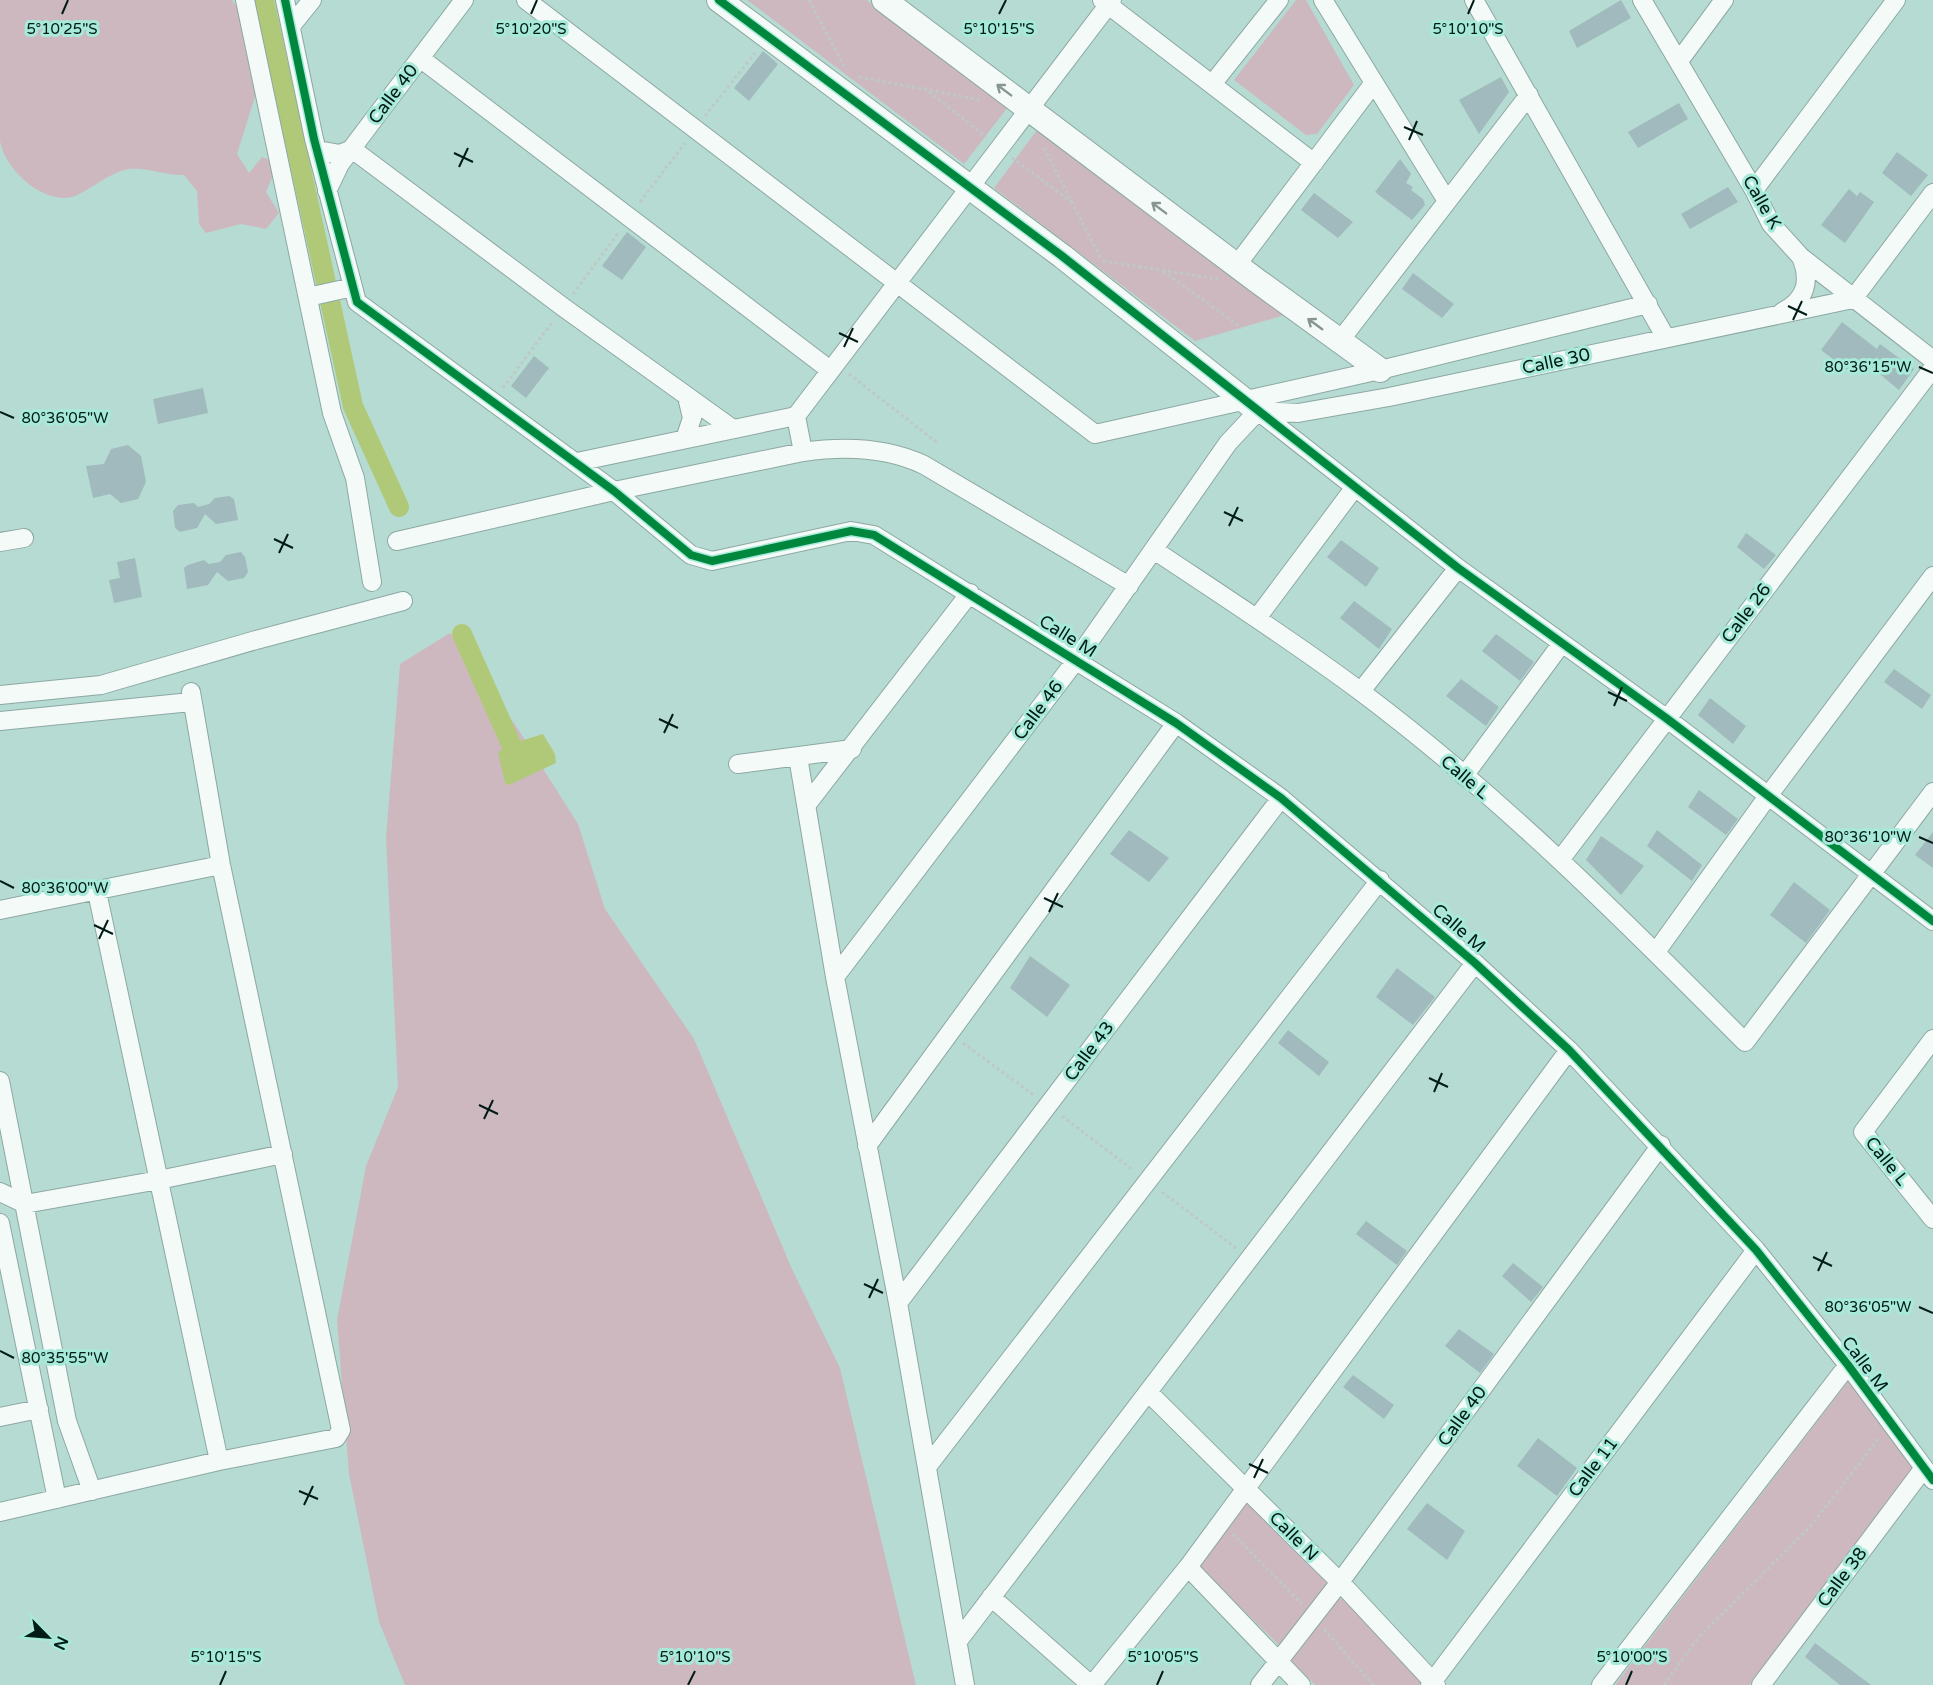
<svg xmlns="http://www.w3.org/2000/svg" width="1933" height="1685" font-family="'Varela Round',sans-serif">
<style>
.green{fill:#ceb8c0}
.water{fill:#b0c978}
.lines{fill:none;stroke-linecap:round;stroke-linejoin:round}
.canal{stroke:#b0c978;stroke-width:20}
.building{fill:#a0babd}
.minor-casing{stroke:#8ca8a2;stroke-width:20}
.tertiary-casing{stroke:#8ca8a2;stroke-width:26}
.path{stroke:#bec9c7;stroke-width:3;stroke-dasharray:3 3;stroke-linecap:butt}
.minor{stroke:#f4faf8;stroke-width:18}
.tertiary{stroke:#f4faf8;stroke-width:24}
.cycleway-casing{stroke:#a7eada;stroke-width:11}
.cycleway{stroke:#00873e;stroke-width:8}
.oneway{stroke:#879692}
.ticks{fill:none;stroke:#011b16;stroke-width:2}
.labels{text-anchor:middle;stroke-width:6;stroke-linejoin:round;paint-order:stroke}
.street-label{font-size:18px;fill:#011b16;stroke:#a7eada}
.ticks-label{font-size:15px;text-anchor:middle;fill:#011b16;stroke:#a7eada;stroke-width:6;stroke-linejoin:round;paint-order:stroke}
</style>
<rect width="100%" height="100%" fill="#b6dbd2"/>
<path class="green" d="M0,0H232L248,23L275,33L237,154L249,173L262,157L278,163L266,192L279,213L266,229L241,224L206,233L199,224L197,191L184,175C166,176 148,167 129,169C110,172 92,189 75,196C45,207 4,169 0,141Z
M747,0H867L1008,107L964,164Z
M1296,0H1306L1354,85L1317,134L1306,135L1234,80Z
M1037,130L1285,315L1195,341L994,188Z
M450,633L518,729L578,824L605,909L694,1039L792,1269L840,1368L916,1685H405L379,1622L349,1474L337,1320L366,1166L398,1087L386,838L400,664Z
M1849,1380L1915,1466L1749,1685H1615Z
M1249,1498L1330,1581L1281,1647L1196,1564Z
M1337,1599H1346L1421,1682L1419,1685H1315L1290,1659Z"/>
<path class="water" d="M543,734L555,754L556,763L509,785L505,783L498,752L511,744Z"/>
<g class="lines">
<path class="canal" d="M264,0L353,406L399,507
M462,634L511,744"/>
</g>
<path class="building" d="M1621,0L1631,18L1577,48L1569,31Z
M763,51L778,64L749,101L734,88Z
M1501,77L1509,92L1479,134L1459,100Z
M1679,103L1688,119L1638,148L1628,132Z
M1897,152L1928,175L1911,196L1882,173Z
M1400,159L1411,174L1406,183L1413,187L1411,190L1423,199L1425,205L1412,220L1375,192Z
M1728,187L1738,202L1690,229L1681,214Z
M1849,189L1857,196L1860,192L1874,202L1845,243L1821,225Z
M1314,193L1353,222L1338,238L1301,210Z
M627,232L646,247L622,280L602,266Z
M1413,273L1454,304L1442,318L1402,289Z
M1842,322L1877,349L1880,344L1914,369L1899,390L1864,361L1854,375L1821,350Z
M534,356L549,368L526,398L511,386Z
M203,388L208,413L158,424L153,399Z
M128,445L141,456L146,482L138,499L121,503L110,494L93,498L86,466L104,464L111,449Z
M229,496L234,499L238,520L216,524L205,514L197,528L180,532L175,528L173,511L178,505L194,503L198,507L209,504L215,498Z
M1746,533L1776,555L1764,569L1737,547Z
M1341,540L1379,568L1366,587L1327,557Z
M241,552L245,557L248,572L244,578L228,581L217,572L208,585L187,589L184,568L188,565L204,560L209,564L220,562L226,555Z
M135,558L142,597L114,603L109,580L120,578L117,562Z
M1354,601L1392,629L1379,649L1340,618Z
M1496,634L1534,662L1520,681L1482,651Z
M1894,669L1931,695L1922,709L1884,682Z
M1461,679L1499,707L1486,726L1446,696Z
M1710,698L1746,726L1733,744L1698,715Z
M1699,790L1738,819L1726,835L1688,807Z
M1129,830L1169,858L1149,882L1110,854Z
M1657,830L1702,865L1692,881L1647,846Z
M1933,832V868L1915,855Z
M1601,836L1644,866L1621,895L1586,860Z
M1794,882L1830,910L1806,943L1770,915Z
M1030,956L1070,985L1047,1017L1010,988Z
M1397,968L1435,997L1413,1025L1376,997Z
M1288,1030L1329,1062L1319,1076L1278,1043Z
M1366,1221L1407,1251L1397,1265L1356,1234Z
M1513,1263L1543,1287L1531,1302L1502,1276Z
M1459,1329L1494,1354L1480,1373L1445,1346Z
M1353,1375L1394,1405L1384,1419L1343,1387Z
M1538,1438L1577,1468L1557,1496L1517,1466Z
M1427,1503L1465,1531L1447,1560L1407,1529Z
M1815,1643L1871,1685H1840L1805,1657Z"/>
<g class="lines">
<g class="minor-casing">
<path id="minor" d="M245,0L332,413L355,478L372,582
M285,0L314,139L357,302L614,491L691,555L712,561L851,531L874,535L1176,723L1281,798L1475,963L1569,1050L1756,1250L1848,1365L1933,1480
M526,0L1095,434L1380,370L1648,304
M1102,0L1314,163
M1323,0L1447,201
M1474,0L1666,338
M1642,0L1754,190L1771,224L1801,257L1933,360
M291,26L312,0
M420,58L830,370
M1679,61L1724,0
M1213,83L1279,0
M318,150L340,154L352,149L563,307L733,429
M1754,190L1896,0
M327,191L340,164L464,0
M1236,266L1373,84
M308,297L353,287
M1782,312C1806,300 1811,281 1801,257
M1339,342L1529,95
M1258,411L1458,568L1666,718L1933,921
M1258,411L1298,413L1389,397L1853,299L1933,193
M796,416L803,452
M685,439L692,418L687,397
M577,462L796,416L1112,0
M397,541L614,491L803,452C844,446 886,447 924,465L1129,586
M0,542L24,538
M1154,550C1223,596 1293,641 1360,691C1499,795 1623,919 1745,1042L1933,792
M1257,618L1355,487
M1361,691L1458,568
M0,695L101,685L256,640L403,601
M0,721L191,702
M798,757L835,977L898,1303L965,1685
M738,764L852,749
M1464,776L1562,643
M808,803L970,593
M1560,860L1933,368
M97,892L219,1461
M0,910L221,865
M1656,952L1768,796L1933,576
M835,977L1077,659L1228,443L1258,411
M1933,1039L1863,1132L1933,1219
M0,1081L67,1421L92,1491
M867,1146L1176,723
M0,1192L25,1204L159,1180L283,1154
M0,1223L57,1499
M898,1303L1281,798
M1148,1392L1340,1582L1436,1685
M0,1417L39,1409
M927,1467L1380,880
M0,1512L219,1461L336,1438L341,1430L221,865L191,692
M1188,1567L1301,1685
M991,1597L1091,1685
M958,1641L1475,963
M1092,1685L1188,1567L1569,1050
M1260,1685L1340,1582L1661,1145
M1430,1685L1756,1250
M1601,1685L1848,1365
M1761,1685L1924,1468"/>
</g>
<g class="tertiary-casing">
<path id="tertiary" d="M719,0L1062,256L1258,411
M884,0L1256,280L1380,370"/>
</g>
<path class="path" d="M809,0L844,66
M859,77L980,100
M924,88L986,137
M705,116L755,53
M1044,148L1101,259
M1012,158L1073,203
M640,202L685,143
M1103,261L1218,279
M1163,271L1242,328
M573,294L619,232
M849,374L939,444
M503,388L553,321
M963,1043L1035,1096
M1062,1116L1133,1170
M1162,1192L1236,1248
M1233,1534L1302,1604
M1324,1629L1373,1685
M1664,1685L1698,1638L1810,1527L1879,1438"/>
<use href="#minor" class="minor"/>
<use href="#tertiary" class="tertiary"/>
<g class="cycleway-casing">
<path id="cycleway" d="M285,0L314,139L357,302L614,491L691,555L712,561L851,531L874,535L1176,723L1281,798L1475,963L1569,1050L1756,1250L1848,1365L1933,1480
M719,0L1062,256L1458,568L1666,718L1933,921"/>
</g>
<use href="#cycleway" class="cycleway"/>
</g>
<defs><path id="oneway-shaft" d="M-6 0H5M1.5-3L5.5 0L1.5 3" fill="none" stroke-width="1.6" stroke-linecap="round" stroke-linejoin="round" transform="scale(1.5)"/></defs>
<g class="oneway">
<use href="#oneway-shaft" transform="translate(1004 90) rotate(-143)"/>
<use href="#oneway-shaft" transform="translate(1159 208) rotate(-143)"/>
<use href="#oneway-shaft" transform="translate(1315 324) rotate(-144)"/>
</g>
<path class="ticks" d="M62,14L68,0M531,14L537,0M999,14L1006,0M1468,14L1474,0M1404,127L1423,135M1409,140L1417,121M454,153L473,162M459,167L468,148M1788,306L1807,315M1793,320L1802,301M839,333L858,342M844,347L853,328M1919,367L1933,373M0,412L14,418M1224,512L1243,521M1229,526L1238,507M274,539L293,548M279,553L288,534M1608,692L1627,701M1614,706L1622,687M659,719L678,728M664,733L673,714M1919,837L1933,843M0,881L14,888M1044,898L1063,907M1049,912L1058,893M94,925L113,934M99,939L108,920M1429,1078L1448,1087M1434,1092L1442,1073M479,1105L498,1114M484,1119L493,1100M1813,1257L1832,1266M1818,1271L1827,1252M864,1284L883,1293M869,1298L878,1279M1919,1307L1933,1313M0,1351L14,1358M1249,1464L1268,1473M1254,1478L1263,1459M299,1491L318,1499M304,1505L313,1486M220,1685L226,1671M688,1685L695,1671M1157,1685L1163,1671M1626,1685L1632,1671"/>
<g class="labels">
<g class="street-label">
<text transform="translate(393 94) rotate(-53)" y="6">Calle 40</text>
<text transform="translate(1762 202) rotate(60)" y="6">Calle K</text>
<text transform="translate(1556 361) rotate(-12)" y="6">Calle 30</text>
<text transform="translate(1746 613) rotate(-53)" y="6">Calle 26</text>
<text transform="translate(1068 636) rotate(32)" y="6">Calle M</text>
<text transform="translate(1038 710) rotate(-53)" y="6">Calle 46</text>
<text transform="translate(1465 777) rotate(40)" y="6">Calle L</text>
<text transform="translate(1459 928) rotate(41)" y="6">Calle M</text>
<text transform="translate(1089 1051) rotate(-53)" y="6">Calle 43</text>
<text transform="translate(1887 1161) rotate(51)" y="6">Calle L</text>
<text transform="translate(1865 1364) rotate(53)" y="6">Calle M</text>
<text transform="translate(1462 1416) rotate(-54)" y="6">Calle 40</text>
<text transform="translate(1593 1467) rotate(-53)" y="6">Calle 11</text>
<text transform="translate(1294 1536) rotate(45)" y="6">Calle N</text>
<text transform="translate(1842 1577) rotate(-53)" y="6">Calle 38</text>
</g>
</g>
<g class="ticks-label">
<text x="62" y="34">5°10'25"S</text>
<text x="531" y="34">5°10'20"S</text>
<text x="999" y="34">5°10'15"S</text>
<text x="1468" y="34">5°10'10"S</text>
<text x="1868" y="372">80°36'15"W</text>
<text x="65" y="423">80°36'05"W</text>
<text x="1868" y="842">80°36'10"W</text>
<text x="65" y="893">80°36'00"W</text>
<text x="1868" y="1312">80°36'05"W</text>
<text x="65" y="1363">80°35'55"W</text>
<text x="226" y="1662">5°10'15"S</text>
<text x="695" y="1662">5°10'10"S</text>
<text x="1163" y="1662">5°10'05"S</text>
<text x="1632" y="1662">5°10'00"S</text>
</g>
<g transform="translate(48 1637) rotate(115)" stroke="#a7eada" stroke-width="4.5" paint-order="stroke">
<path d="M0-4.5L10 22L0 15L-10 22Z" fill="#011b16"/>
<text y="-9" font-size="16" font-weight="bold" text-anchor="middle" fill="#011b16">N</text>
</g>
</svg>
